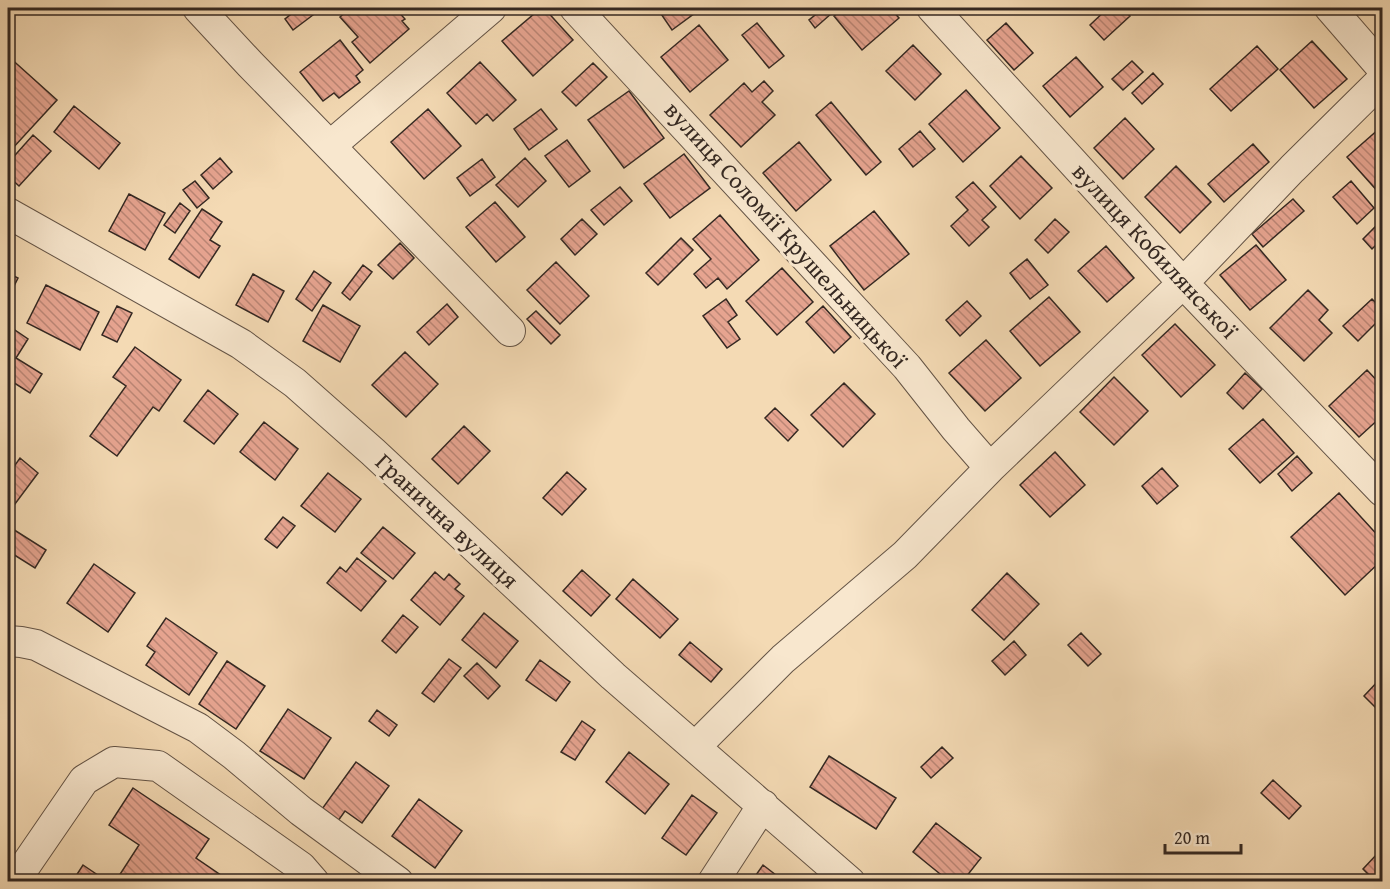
<svg xmlns="http://www.w3.org/2000/svg" width="1390" height="889" font-family="'Gentium Book Plus',serif">
<style>
.building{fill:url(#building-back-hatch);stroke:#342822;stroke-width:1.5}
.lines{fill:none;stroke-linecap:round;stroke-linejoin:round}
.minor-casing{stroke:#645446;stroke-width:32}
.minor{stroke:#f8e7ce;stroke-width:30}
.labels{text-anchor:middle;stroke-width:6;stroke-linejoin:round;paint-order:stroke}
.street-label{font-size:24px;fill:#342822;stroke:#f8e7ce}
</style>
<defs>
<pattern id="building-back-hatch" width="6" height="6" patternUnits="userSpaceOnUse" patternTransform="scale(1.5)"><rect width="6" height="6" fill="#e6a490"/><path d="M-1 5l2 2M0 0l6 6M5-1l2 2" fill="none" stroke="#bb8675"/></pattern>
</defs>
<rect width="100%" height="100%" fill="#f4dab4"/>
<filter id="stains"><feTurbulence type="fractalNoise" baseFrequency=".00333" numOctaves="4"/><feColorMatrix values="0 0 0 0 .2 0 0 0 0 .09 0 0 0 0 .02 0 0 0 .5 -.17"/></filter>
<radialGradient id="worn" r=".72"><stop offset=".6" stop-color="#630" stop-opacity="0"/><stop offset="1" stop-color="#630" stop-opacity=".3"/></radialGradient>
<path class="building" d="M299,8H307L313,15L293,30L285,19Z
M350,8H395L405,19L402,21L409,29L370,63L352,42L358,37L340,17Z
M541,8H544L573,40L533,76L502,41Z
M657,8H691L695,13L672,30Z
M824,8H827L832,13L815,28L809,20Z
M844,8H890L899,18L862,50L834,16Z
M1108,8H1121L1130,16L1104,40L1090,25Z
M757,23L784,56L769,68L742,35Z
M1006,23L1033,53L1014,70L987,40Z
M699,25L728,60L690,92L661,57Z
M340,40L363,70L356,76L360,82L339,98L334,93L323,101L300,72Z
M1312,41L1347,79L1314,108L1280,70Z
M913,45L941,74L915,100L886,71Z
M1257,46L1278,69L1231,111L1210,89Z
M8,56L57,100L12,149L8,145Z
M1076,57L1103,87L1070,117L1043,86Z
M1132,61L1143,72L1123,90L1112,79Z
M480,62L516,100L493,121L487,114L476,124L447,93Z
M593,63L607,77L576,106L562,92Z
M1153,73L1163,84L1142,104L1132,93Z
M764,81L773,91L762,102L775,115L741,147L710,115L744,83L752,92Z
M966,90L1000,128L963,162L929,124Z
M629,91L664,138L624,168L588,120Z
M831,102L881,162L866,175L816,115Z
M74,106L120,143L99,169L54,132Z
M428,109L461,146L424,179L391,142Z
M541,109L557,129L529,150L514,129Z
M1125,118L1154,149L1123,179L1094,148Z
M1380,128L1382,130V191L1380,194L1347,157Z
M920,131L935,149L913,167L899,149Z
M33,135L51,151L19,186L8,176V163Z
M567,140L590,171L569,187L545,156Z
M799,142L831,180L796,211L763,173Z
M1253,144L1269,162L1224,202L1208,184Z
M684,154L710,188L670,218L644,184Z
M1021,156L1052,188L1020,219L990,186Z
M220,158L232,172L213,189L201,175Z
M525,158L546,181L518,207L496,185Z
M482,159L495,177L470,196L457,178Z
M1176,166L1211,202L1180,233L1145,197Z
M195,181L209,198L197,208L183,190Z
M1351,181L1374,208L1357,224L1333,197Z
M973,182L996,207L982,220L989,227L969,246L951,226L968,210L956,197Z
M620,187L632,201L604,225L591,210Z
M129,194L165,213L145,250L109,231Z
M1293,199L1304,211L1263,247L1252,234Z
M495,202L525,237L496,262L466,227Z
M180,203L190,211L175,233L164,225Z
M202,209L222,222L210,240L220,246L199,278L169,259Z
M874,211L909,254L864,290L830,246Z
M720,215L759,260L727,289L718,278L706,288L694,274L711,259L693,239Z
M582,219L597,234L575,255L561,239Z
M1055,219L1069,232L1048,253L1035,240Z
M1380,222L1382,225V239L1372,249L1363,239Z
M681,238L693,250L658,285L646,273Z
M400,243L414,258L393,279L378,265Z
M1256,245L1286,280L1250,310L1220,275Z
M1106,246L1134,278L1107,302L1078,271Z
M1027,259L1048,285L1030,299L1010,273Z
M556,262L589,296L560,324L527,290Z
M363,265L372,272L350,300L342,293Z
M782,268L813,302L777,335L746,301Z
M314,271L331,283L312,311L296,299Z
M8,273L18,278L8,298Z
M253,274L284,291L268,322L236,305Z
M46,285L99,312L80,350L27,323Z
M1308,290L1328,310L1319,320L1332,333L1304,361L1270,328Z
M1049,297L1080,332L1040,366L1010,331Z
M726,299L737,315L728,322L740,339L727,348L703,316Z
M1372,299L1382,309V317L1358,341L1343,326Z
M967,301L981,316L960,336L946,320Z
M447,304L458,317L429,345L417,332Z
M323,305L360,326L340,362L303,341Z
M117,306L132,313L117,342L102,335Z
M823,306L851,337L834,353L806,322Z
M536,311L560,335L551,344L527,319Z
M1175,324L1215,365L1181,397L1142,355Z
M12,328L28,339L16,358L42,374L30,393L8,379V335Z
M986,340L1021,378L985,411L949,373Z
M135,347L181,380L159,411L153,407L117,456L90,436L126,386L113,377Z
M405,352L438,384L406,417L372,385Z
M1367,370L1382,386V416L1359,437L1329,406Z
M1245,373L1262,389L1243,409L1227,393Z
M1114,377L1148,411L1114,445L1080,412Z
M844,383L875,414L843,447L811,415Z
M208,390L238,414L214,444L184,421Z
M775,408L798,430L788,441L765,418Z
M1263,419L1294,453L1260,483L1229,449Z
M264,422L298,449L275,480L240,452Z
M464,426L490,451L458,484L432,459Z
M1055,452L1085,485L1050,517L1020,485Z
M1297,456L1312,473L1292,491L1278,474Z
M20,458L38,473L15,504L8,498V475Z
M1162,468L1178,486L1157,504L1142,486Z
M567,472L586,489L562,515L543,498Z
M328,473L361,499L335,532L301,506Z
M1339,493L1382,540V560L1345,595L1291,537Z
M283,517L295,526L277,548L265,539Z
M8,526L46,550L35,568L8,551Z
M383,527L415,553L393,579L361,553Z
M357,558L386,581L361,611L327,583L340,567L346,572Z
M94,564L135,593L108,632L67,603Z
M582,570L610,595L591,616L563,591Z
M435,572L444,580L449,574L460,584L455,589L464,596L440,625L411,600Z
M1007,573L1039,604L1004,640L972,610Z
M633,579L678,619L660,638L616,599Z
M484,613L518,641L496,668L462,640Z
M403,615L418,627L396,653L382,641Z
M166,618L217,653L189,695L146,665L155,652L147,646Z
M1081,633L1101,654L1088,666L1068,645Z
M1014,641L1026,655L1005,675L992,661Z
M690,642L722,669L711,682L679,655Z
M449,659L461,668L434,702L422,693Z
M540,660L570,682L556,701L526,680Z
M227,661L265,686L236,729L199,704Z
M477,663L500,686L488,699L464,676Z
M1382,677V714L1364,696Z
M288,709L331,738L304,779L260,751Z
M377,710L397,725L389,736L369,721Z
M582,721L595,730L575,760L561,752Z
M942,747L953,758L931,778L921,767Z
M629,752L669,784L645,814L606,782Z
M829,756L896,798L876,829L810,787Z
M356,762L389,786L362,823L345,811L338,821L322,809Z
M1273,780L1301,806L1289,819L1261,793Z
M133,788L209,839L196,858L231,882H115L139,845L109,825Z
M692,795L717,813L686,855L662,838Z
M419,799L462,831L435,868L392,836Z
M936,823L981,858L962,882H950L913,852Z
M1377,854L1382,859V882H1376L1363,869Z
M83,865L108,882H72Z
M763,865L785,882H751Z"/>
<g class="lines">
<g class="minor-casing">
<path id="minor" d="M198,8L250,64L510,331
M575,8L907,367L956,429L990,468
M932,8L1183,283L1382,491
M1330,8L1382,68
M330,146L491,8
M8,213L241,344L295,383L373,452L613,676L850,882
M8,641L21,642L36,645L198,728L234,755L301,811L398,882
M695,747L783,659L905,555L990,468L1183,283L1292,169L1382,80
M14,882L84,780L114,762L158,766L301,867L314,882
M713,882L763,805"/>
</g>
<use href="#minor" class="minor"/>
</g>
<g class="labels">
<g class="street-label">
<text transform="translate(786 235) rotate(48)" y="8">вулиця Соломії Крушельницької</text>
<text transform="translate(1155 251) rotate(47)" y="8">вулиця Кобилянської</text>
<text transform="translate(447 521) rotate(43)" y="8">Гранична вулиця</text>
</g>
</g>
<rect width="1390" height="889" fill="none" stroke="#f4dab4" stroke-width="30"/>
<rect x="9" y="9" width="1372" height="871" fill="none" stroke="#342822" stroke-width="3"/>
<rect x="15" y="15" width="1360" height="859" fill="none" stroke="#342822" stroke-width="1.5"/>
<path d="M1165 844v9h76v-9" fill="none" stroke="#342822" stroke-width="3"/>
<text x="1174" y="844" font-size="18" fill="#342822" stroke="#f8e7ce" stroke-width="4.5" paint-order="stroke">20 m</text>
<rect width="100%" height="100%" filter="url(#stains)"/>
<rect width="100%" height="100%" fill="url(#worn)"/>
</svg>
